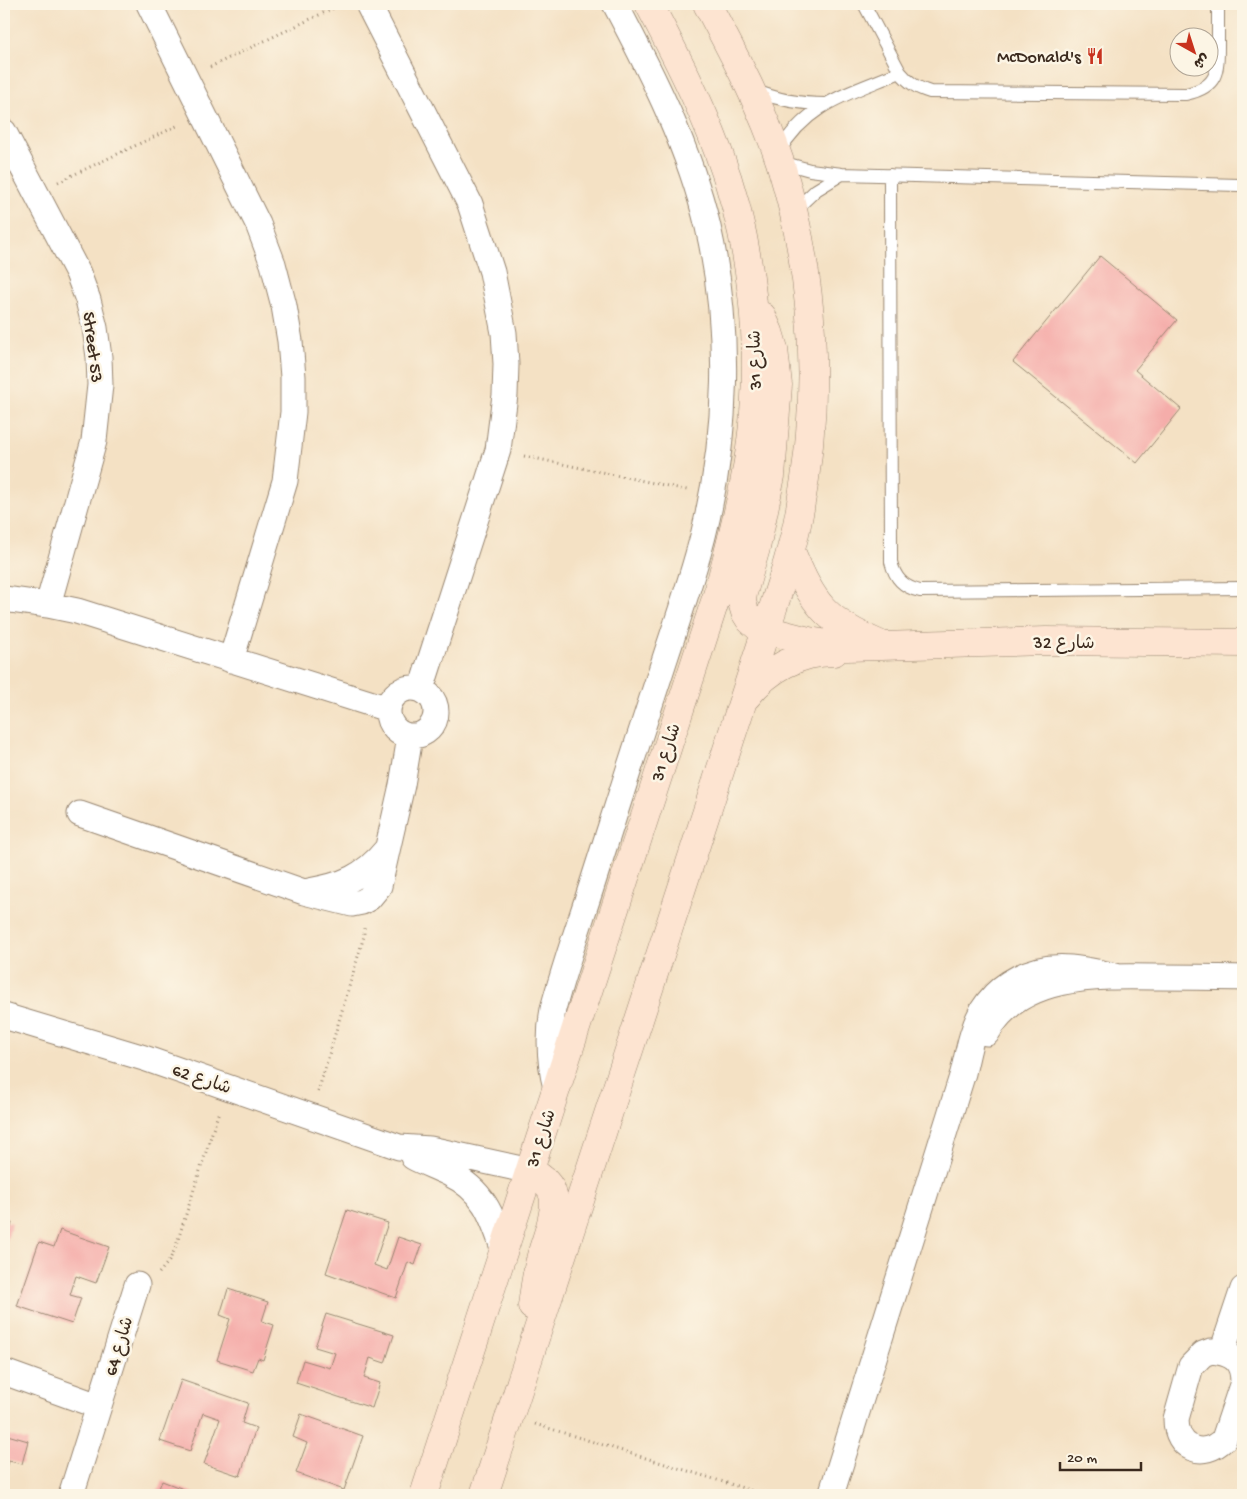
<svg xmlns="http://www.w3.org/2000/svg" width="1247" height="1499" font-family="'Gochi Hand','Playpen Sans Arabic',sans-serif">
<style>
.building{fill:#f5adaa}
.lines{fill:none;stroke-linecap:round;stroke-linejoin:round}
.lane-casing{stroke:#988671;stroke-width:14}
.street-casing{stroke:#988671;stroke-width:27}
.secondary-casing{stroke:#988671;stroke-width:29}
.path{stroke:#988671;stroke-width:3;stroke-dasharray:1 4;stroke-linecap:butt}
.lane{stroke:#fff;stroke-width:12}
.street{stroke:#fff;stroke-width:25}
.secondary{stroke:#fde4d1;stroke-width:28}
.labels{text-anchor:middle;stroke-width:5;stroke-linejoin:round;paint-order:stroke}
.poi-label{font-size:18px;fill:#3b2a1e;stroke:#fcf5e5;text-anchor:end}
.street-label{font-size:18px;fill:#3b2a1e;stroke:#fcf5e5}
</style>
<rect width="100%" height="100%" fill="#fcf5e5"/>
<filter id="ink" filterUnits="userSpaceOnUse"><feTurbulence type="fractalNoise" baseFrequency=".02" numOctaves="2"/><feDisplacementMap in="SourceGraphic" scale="10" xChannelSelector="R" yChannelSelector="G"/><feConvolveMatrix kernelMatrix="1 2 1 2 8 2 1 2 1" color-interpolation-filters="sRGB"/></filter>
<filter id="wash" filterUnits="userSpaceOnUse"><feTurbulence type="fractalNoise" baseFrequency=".0096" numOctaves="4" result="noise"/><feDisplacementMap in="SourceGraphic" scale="20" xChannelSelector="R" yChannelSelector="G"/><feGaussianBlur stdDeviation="1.12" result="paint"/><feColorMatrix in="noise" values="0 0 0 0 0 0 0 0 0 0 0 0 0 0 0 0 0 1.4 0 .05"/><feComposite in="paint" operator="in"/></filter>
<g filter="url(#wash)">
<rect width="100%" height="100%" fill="#f4e1c4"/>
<g id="blocks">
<path class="building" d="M1100,256L1177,320L1135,370L1181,409L1137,463L1013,362Z
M347,1210L388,1223L374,1265L387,1270L398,1237L422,1245L415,1265L408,1262L396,1298L326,1273Z
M4,1221L12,1223L4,1250Z
M60,1230L109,1247L96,1283L76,1276L70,1295L81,1298L72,1324L17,1306L39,1242L54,1247Z
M228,1289L268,1302L262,1321L274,1325L263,1360L258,1358L253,1371L217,1360L230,1319L220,1315Z
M326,1314L394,1335L385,1363L370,1358L364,1378L380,1383L372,1408L296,1383L303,1360L330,1368L335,1353L315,1347Z
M181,1380L248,1403L242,1423L256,1428L240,1476L204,1464L220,1419L203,1413L190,1451L160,1441Z
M301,1414L363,1436L344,1490L296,1473L307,1443L293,1437Z
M4,1434L28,1441L22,1464L9,1461L4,1478Z
M162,1481L199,1495H156Z"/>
</g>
</g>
<g filter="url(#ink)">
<use href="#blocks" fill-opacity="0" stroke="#988671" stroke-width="1"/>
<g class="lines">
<g class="lane-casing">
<path id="lane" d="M864,4L900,72C909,83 917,88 930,92L1186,94C1218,87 1218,72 1218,44C1218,30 1218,17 1218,4
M754,90C777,100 800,104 825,104
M778,153C808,102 849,94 900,72
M781,162L810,170L842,174L1239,185
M890,175L891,562C895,578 903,587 920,591L1243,588
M794,211L816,190L842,174"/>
</g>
<g class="street-casing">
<path id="street" d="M149,4L258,224L273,264L284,306L290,341L293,377V412L285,481L231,660
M368,4L470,204L492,272L504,333L506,364L505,395L498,450L421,689
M4,132L78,273L88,300L95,328L99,357L100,385L94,441L48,605
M4,599L48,605L77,611L388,709
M388 712a24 24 0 1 1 48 0a24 24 0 1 1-48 0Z
M80,814L304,892L352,904L362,902L369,898L379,886L402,785L410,737
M309,891C343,885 364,877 386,850
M4,1016L144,1058L399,1147L430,1149L530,1171
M987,1033C1019,973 1101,976 1159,977C1187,977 1215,977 1243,978
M556,1088C549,1061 548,1037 553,1009C564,968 578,928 591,888C613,818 636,747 659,677C674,630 691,583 703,536C728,436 731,328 708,227C689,147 653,76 615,4
M413,1157C424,1163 436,1167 448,1173C484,1190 492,1215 504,1251
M1211,1351C1232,1353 1243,1360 1243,1382L1224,1439C1203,1460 1176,1449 1176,1419L1191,1366L1203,1354Z
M1222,1352L1243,1289
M4,1372L98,1406
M71,1495L137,1285
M831,1495L963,1073C968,1052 972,1029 982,1011C989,1000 998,990 1009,983C1044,960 1077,967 1115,976"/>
</g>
<g class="secondary-casing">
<path id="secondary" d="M762,316L769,332L774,349L778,385L771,476L756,548L743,593L742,602L745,612L750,620L757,626L766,630L809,641L847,647L1046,641L1243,643
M791,551C813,604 825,621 879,644
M747,696C768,669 799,652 834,652
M530,1171C540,1176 550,1183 553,1195C558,1213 544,1242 540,1260C536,1275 534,1290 532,1306
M424,1495L719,589C731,542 743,496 750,449C764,351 753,243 718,151C699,100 674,52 649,4
M484,1495L766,630C778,592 792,553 799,514C822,396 815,276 780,162C762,107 734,55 707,4"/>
</g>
<path class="path" d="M210,67L342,4
M58,182L179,125
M524,456L687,490
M318,1092L364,936V928
M159,1273L169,1261L175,1249L219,1111
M535,1424L766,1495"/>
<use href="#lane" class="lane"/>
<use href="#street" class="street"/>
<use href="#secondary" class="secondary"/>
</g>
</g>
<defs>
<g id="restaurant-bare" transform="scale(1.35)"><path d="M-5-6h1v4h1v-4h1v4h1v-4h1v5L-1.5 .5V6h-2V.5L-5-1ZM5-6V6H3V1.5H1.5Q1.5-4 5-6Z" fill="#c8321e" stroke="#fcf5e5" stroke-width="2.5" paint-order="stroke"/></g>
</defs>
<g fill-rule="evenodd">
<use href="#restaurant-bare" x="1095" y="56"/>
</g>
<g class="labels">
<g class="poi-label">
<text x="1081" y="62">McDonald's</text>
</g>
<g class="street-label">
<text transform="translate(94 347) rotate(83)" y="6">Street 53</text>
<text transform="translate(754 360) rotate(-91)" y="6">شارع 31</text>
<text x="1064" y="648">شارع 32</text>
<text transform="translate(665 752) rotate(-72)" y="6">شارع 31</text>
<text transform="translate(202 1078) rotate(19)" y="6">شارع 62</text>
<text transform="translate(540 1138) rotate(-72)" y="6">شارع 31</text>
<text transform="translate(118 1346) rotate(-73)" y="6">شارع 64</text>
</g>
</g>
<rect width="1247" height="1499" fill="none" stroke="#fcf5e5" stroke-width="20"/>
<g transform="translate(1194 52) rotate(141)"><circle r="24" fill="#fcf5e5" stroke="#afa495"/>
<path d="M0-4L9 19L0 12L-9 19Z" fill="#c8321e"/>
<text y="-8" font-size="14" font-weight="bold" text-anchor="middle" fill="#3b2a1e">ش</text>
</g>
<path d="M1060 1462v8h81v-8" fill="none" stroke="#3b2a1e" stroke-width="2.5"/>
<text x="1067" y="1462" font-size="15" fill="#3b2a1e" stroke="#fcf5e5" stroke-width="4" paint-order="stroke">20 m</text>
</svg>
